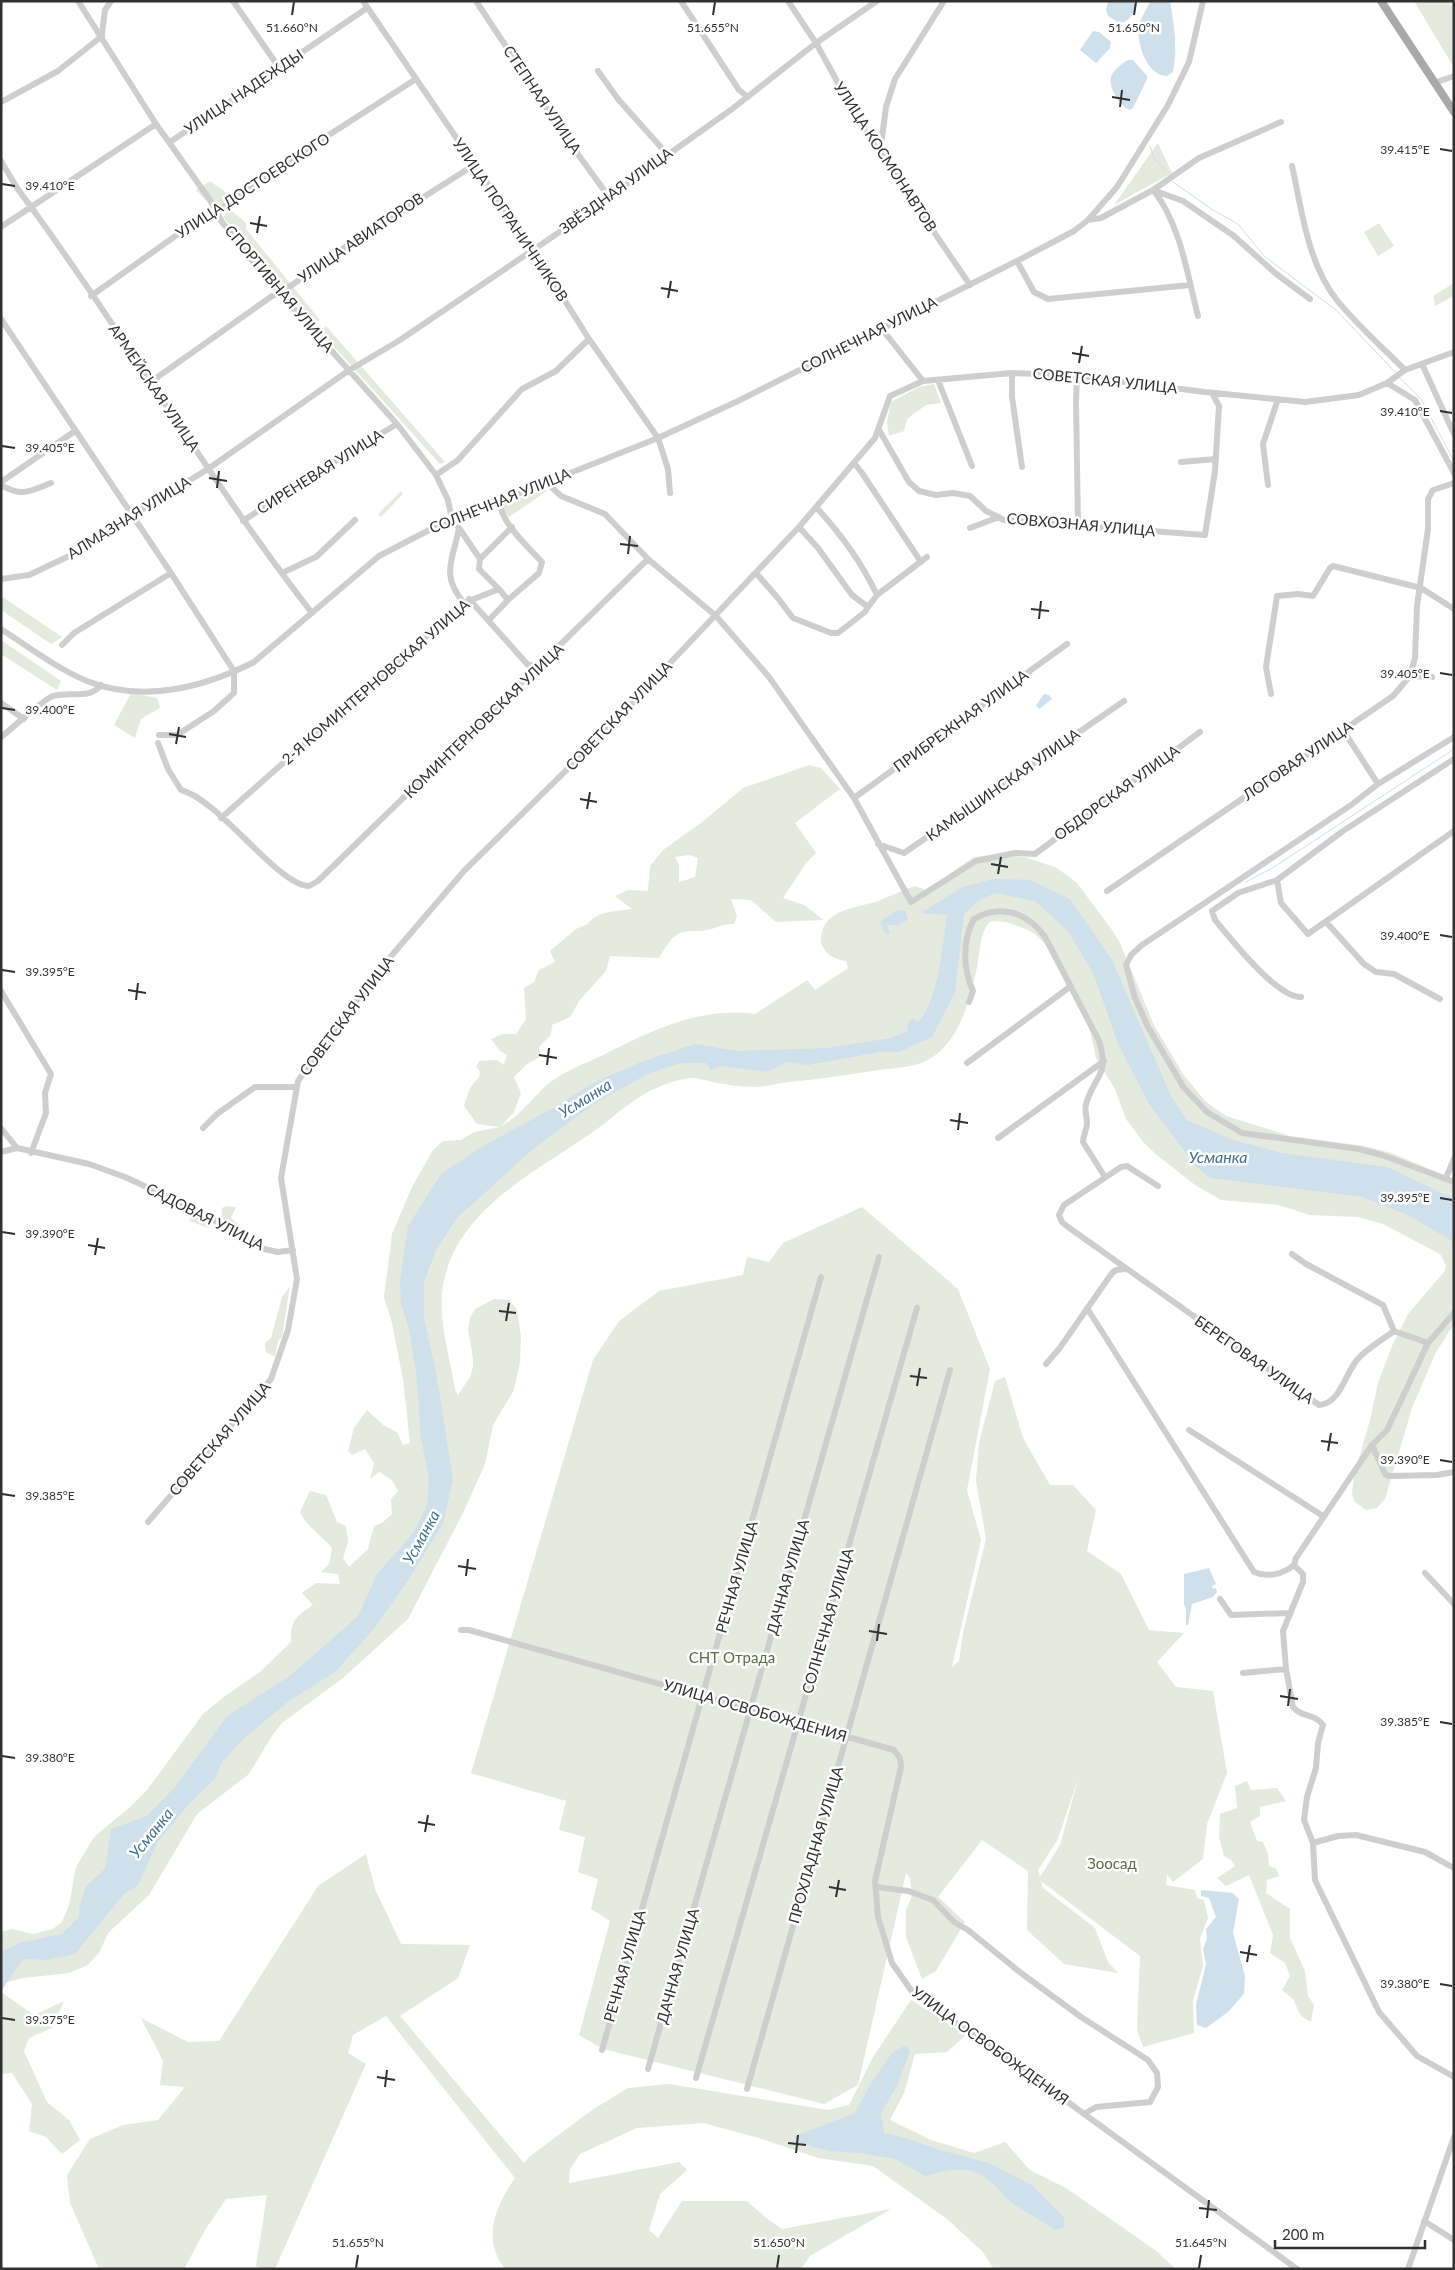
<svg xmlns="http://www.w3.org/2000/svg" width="1455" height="2270" font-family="Lato,sans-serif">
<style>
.green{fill:#e4eadd;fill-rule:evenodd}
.water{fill:#cde0ec}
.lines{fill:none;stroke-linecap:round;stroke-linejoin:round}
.stream{stroke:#cde0ec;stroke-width:1}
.minor{stroke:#cecece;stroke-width:6}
.major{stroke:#a9a9a9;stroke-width:8}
.ticks{fill:none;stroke:#313131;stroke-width:2}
.labels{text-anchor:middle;stroke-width:5;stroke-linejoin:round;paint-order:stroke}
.street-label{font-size:15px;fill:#313131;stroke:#fff}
.park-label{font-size:15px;fill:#556c3f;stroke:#fff}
.water-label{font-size:16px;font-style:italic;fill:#417391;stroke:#fff}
.ticks-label{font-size:12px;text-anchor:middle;fill:#313131;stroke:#fff;stroke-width:5;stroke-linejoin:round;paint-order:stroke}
</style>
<rect width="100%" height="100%" fill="#fff"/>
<path class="green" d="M1414,1H1454L1453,66Z
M1158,143L1172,173L1114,205Z
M210,181L232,197V202L214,209L196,190Z
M230,209L246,223V229L320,320L313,324L223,217Z
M1379,223L1394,246L1378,256L1364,232Z
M1454,283V296L1435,306L1433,296Z
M326,326L445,462L440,464L320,331Z
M934,384L941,403L926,405L907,419L904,431L889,436L887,422L891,402L919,387Z
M544,488L547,491L509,517L504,512L502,505Z
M401,491L403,494L381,517L378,514Z
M1,596L62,637L51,644L1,610Z
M1,640L61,681L57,690L1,654Z
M131,693L157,698L160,708L141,719L135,738L114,725Z
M809,765L821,768L840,789L795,823L816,853L806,863L783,898L804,905L824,920L776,922L751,900L731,899L737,917L734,924C721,924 718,928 707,930C699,932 690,930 683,932C672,934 664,950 659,958L610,956L606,971L579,1001L570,1017L552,1025L551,1035L539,1047L540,1057L526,1065L514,1077L521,1093L514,1112L501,1126C522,1116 533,1095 552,1081C567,1070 586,1063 603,1055C651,1031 700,1006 755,1014L807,980L815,990L848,968L846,961C833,959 826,955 821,943C820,909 853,909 878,901C891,896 902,890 915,886L926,890L974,857L993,855L1025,857L1057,868L1077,883L1112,930L1120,943L1154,1025L1183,1074L1205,1101L1226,1116L1239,1120L1290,1136L1364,1146L1391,1153L1454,1179V1324L1436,1352L1412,1408L1385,1499L1377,1508L1366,1510L1355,1502L1352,1494L1354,1476L1370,1420L1378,1383L1392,1346L1408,1314L1444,1272L1446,1266L1441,1255L1436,1252L1383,1224L1358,1217L1310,1215L1278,1205L1221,1200L1195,1185L1158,1156L1144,1143L1126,1119L1115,1089L1096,1058L1090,1030L1048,947L1036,935L1026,929L1006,922L991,921C980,929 980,954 977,967C970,1002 957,1052 918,1064C903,1069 887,1068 872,1071C842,1076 811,1080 781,1083C758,1089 740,1087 717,1083C706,1081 696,1076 684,1079C641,1088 623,1111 590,1134C535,1172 459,1209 444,1281C436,1316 450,1355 455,1390L458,1395L470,1377L473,1367V1358L468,1330L470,1318L475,1309L494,1299L509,1300L517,1310L521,1337L520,1362L514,1390L493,1425L485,1464L464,1511L408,1619L343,1678L282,1723L272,1736L249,1774L197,1814L149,1895L108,1933L99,1953L88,1965L69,1973L23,1978L1,1984V1932L12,1929L33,1934L53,1929L62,1922L69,1905L76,1867L94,1837L130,1807L147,1790L203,1714L225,1696L260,1672L291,1642C290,1621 296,1616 313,1605L302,1593L316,1583L340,1584L338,1574L321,1572L329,1564L332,1548C321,1535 307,1527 300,1512L310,1491L326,1495L337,1522L346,1526L348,1542L343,1558L349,1567L368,1549L374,1526L382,1523L392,1514L391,1499L398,1491L392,1480L379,1472L370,1479L374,1463L365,1449L352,1455L348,1451L354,1428L367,1410L383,1425L397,1432L403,1445L410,1443L403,1379L392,1323L384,1297L392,1234L412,1187L433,1150L443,1141L461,1140L474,1132L500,1127L477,1124L464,1106L470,1088L479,1077L480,1072L476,1067L479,1061L497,1060L504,1065L507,1055L500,1051L491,1039L503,1034H516L526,1019L524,988L534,982L539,970L555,962L550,951L576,929L588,924C596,911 618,911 632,909L615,896L628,890L648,891L650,866L663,850L701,823L743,788ZM689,855L698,858L695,877L679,882V865L675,857Z
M226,1206L236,1207L231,1218L242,1227L236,1232L221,1223L222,1208Z
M862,1207L958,1289L990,1369L967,1490L981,1540L952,1667L959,1661L963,1633L986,1539L976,1481L979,1443L995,1381L1005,1377L1023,1438L1050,1485H1073L1096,1510L1087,1551L1121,1574L1149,1630L1184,1633L1157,1662L1176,1687L1213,1691L1227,1773L1207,1824L1203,1859L1173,1882L1167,1874L1166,1885L1195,1890L1197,1898L1204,1900L1208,1918L1200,1939L1203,1966L1193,2000L1194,2033L1143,2047L1137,2030L1140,1956L1041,1881L1043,1888L1095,1928L1108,1962L1118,1973L1064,1964L1027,1930L1028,1871L982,1840L938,1897L965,1922L936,1971L922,1979L906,1937V1910L912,1896L910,1878L906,1873L858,2085L824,2104L603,2049L579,2035L610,1921L591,1909L598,1879L578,1872L585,1837L559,1830L566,1801L471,1773L593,1360L619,1321L659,1291L743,1275L747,1257L769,1262L783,1243ZM1079,1776L1060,1845L1040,1877L1038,1870L1058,1839Z
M195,1211L212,1224L208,1228L190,1221L189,1213Z
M290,1286L282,1337L278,1341L275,1357L266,1352L265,1343L271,1338L282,1297Z
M1247,1781L1251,1790L1277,1788L1286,1801L1260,1807V1816L1250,1822L1257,1841L1263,1842L1268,1854L1269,1866L1276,1868L1279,1876L1267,1880L1266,1893L1290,1909V1938L1305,1971L1308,1996L1314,2005L1311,2022L1301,2016L1293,1999L1282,1990L1290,1976L1285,1963L1270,1953L1273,1935L1249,1875L1226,1886L1217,1878L1235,1866L1231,1860L1224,1856L1219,1837L1220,1814L1237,1808L1235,1786Z
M366,1854L375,1889L401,1944L470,1945L458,1978L400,2016L524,2163L523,2165L529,2157L592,2110L628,2088L669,2084L828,2110L849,2105L873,2057L911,2000L966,2035L947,2052L915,2054L904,2093L890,2120L931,2140L974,2153L1005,2142L1030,2170L1066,2188L1155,2250L1176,2269H994L982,2251L947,2219L873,2166L818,2158L759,2138L703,2123L637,2128L580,2154L570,2169L569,2183L679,2162L687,2170L660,2194L649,2230L658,2238L682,2201H747L765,2217L782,2229L891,2209L810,2256L801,2269H505C481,2239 496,2205 515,2178L386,2016L353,2035L348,2053L366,2064L275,2269H261L256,2266L267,2195L226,2199L205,2230L184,2269H99L70,2203L67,2175L90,2139L123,2125L158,2120L185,2087L160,2085L163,2061L141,2018L188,2042L219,2041L318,1886Z
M1,1992L34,2015L64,2001L52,2028L29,2038L24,2051L47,2102L69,2120L80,2140L62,2154L46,2137L29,2131L32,2104L12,2073L1,2074Z"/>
<path class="water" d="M1108,1H1138C1134,11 1132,22 1119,23L1108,16L1106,10Z
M1150,1H1170C1174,25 1178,48 1173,72L1167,76C1147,76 1136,43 1139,26C1140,18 1147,10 1150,1Z
M1093,31L1099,32L1111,42L1110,48L1096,63L1080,50Z
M1128,60H1133L1147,76V79L1133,108L1130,110C1120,107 1108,87 1111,77C1113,70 1123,63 1128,60Z
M1044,694L1049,695L1052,699L1039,709L1036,705Z
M993,879L1030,880L1070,899L1112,960L1171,1096L1187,1120L1233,1140L1282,1153L1387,1167L1454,1199V1242L1408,1215L1362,1197L1210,1178L1196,1166L1149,1104L1118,1044L1094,975L1068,931L1035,901L995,893L978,901L964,914L955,992L932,1037L899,1052H880L808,1065L787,1062L767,1072L720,1066L711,1070L706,1063H681L650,1073L595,1103L533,1149L457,1218L436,1250L424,1282V1318L436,1372L453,1479L443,1524L408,1580L373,1630L335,1672L289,1701L244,1738L222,1762L215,1779L187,1806L157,1843L138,1885L123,1895L75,1954L47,1960L23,1959L1,1991V1952L19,1943L62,1934L79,1917V1907L86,1886L105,1869L111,1829L147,1816L175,1787L227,1716L291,1675L358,1616L377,1574L414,1532L427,1505L429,1477L421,1439L416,1370L409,1329L401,1303L400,1280L408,1226L441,1174L483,1146L555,1107L595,1082L641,1062L695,1044L737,1051L827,1048L891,1038L907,1031L908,1022L913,1018L918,1022C938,1003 943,942 947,915L921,913L963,887Z
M905,910L908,919L898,926L887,924L890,933L886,935L880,922L895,911Z
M1209,1568L1216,1584L1212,1586L1213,1589L1216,1588L1217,1592L1213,1597L1192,1604L1188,1625H1186V1609L1184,1604V1574Z
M1201,1890L1233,1893L1239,1899L1233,1933L1245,1976L1244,1994L1228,2012L1206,2028L1197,2025L1196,2005L1206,1964L1203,1949L1207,1939L1206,1929L1216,1917L1209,1898L1201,1896Z
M906,2045L910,2051L897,2086L881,2113L884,2133L902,2137L940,2150L989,2163L1033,2186L1064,2217V2228L1054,2230C1041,2219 1026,2213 1012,2203C1004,2197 998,2187 990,2181C969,2163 950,2170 925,2176L895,2159L861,2153L829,2151L796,2142L795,2136L855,2113L871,2083L892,2053Z"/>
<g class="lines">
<path class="stream" d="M1150,146L1154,158L1166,171
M1173,182L1213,210L1238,224L1264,256L1336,310L1395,372
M1400,378L1421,399L1454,461
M1246,882L1274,867L1454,749"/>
<path class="minor" d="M78,1L156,124L210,200L222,222L262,273L397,424L436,475L448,500L452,520L459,528C453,560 440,575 464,603
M233,1L280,69
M363,1L533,250L589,339L658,438L668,469L670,493
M476,1L569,142L609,197
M681,1L739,90L748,97
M788,1L816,43L863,128L970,285
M102,34L105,10L111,1
M598,71L618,99L667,154
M1434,83L1454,76
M1,102L58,71L102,36
M170,142L367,8
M880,153L886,107L895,79L944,1
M1,161L17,188C120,326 206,477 312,613
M1292,166C1302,210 1307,261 1336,299C1356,324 1382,347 1405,370
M1153,190L1183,201L1234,236L1275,273L1310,299
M1154,191C1181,226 1187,274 1198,316
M1088,220L1101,218L1153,190L1199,158L1281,122
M1,227L156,124
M1017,261L1034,292L1048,299L1190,285
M91,296L195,222L225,206L279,167L416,79
M1,319L171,573L232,668L234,672V693L214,711L177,735H159
M882,329L923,381
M1422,364L1454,434
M1012,373V397L1022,467
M1077,376L1076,402L1078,525
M938,380L972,466
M152,381L272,296L281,293L339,251L474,165
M1387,383L1415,400L1454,473
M879,430L909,482L919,491L936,495L953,493L970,496L986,511L1004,520L1205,535L1215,471L1219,406L1212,393
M1181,462L1216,459
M854,463L862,473L921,562
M436,475L458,460L522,389L556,371L589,339
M1,482L75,431
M547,483L561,496L605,514L648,559L716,616L769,677L854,798L911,902L976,861L1015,853L1035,854L1200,732
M1,485C22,497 29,492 51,483
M1268,485L1263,444L1278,399
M816,507C840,533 862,563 877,595
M243,521L304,480L397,424
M799,527L818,548L852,595L868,607L877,595L927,557
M459,528L480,559L479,569L499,589
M970,528L999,517
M480,559L512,527
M282,573L316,557L355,520
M756,573L777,597L793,618L831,633H838L865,612L868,607
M1,579L29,575L86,548L136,513L208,469L348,371L400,340L561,231L732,109L816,43L877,1
M469,599L528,665L540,666
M489,620L508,600
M1,629C29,647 56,668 87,681C142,703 203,688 254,662L379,556L435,527L658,438L738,401L1017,261L1074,231L1088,220L1117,187L1168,105L1189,62L1203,1
M62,645L74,633L171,573
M1410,676L1432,677
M1271,694L1266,667L1277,596L1298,594L1313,596L1330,568L1333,566L1421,588L1454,609
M1,703L24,719
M1343,730L1378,784
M1,737C13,728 42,700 53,696C69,691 90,700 101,685
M1454,737L1378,784L1351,805L1142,945L1131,955L1126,965L1135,998L1148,1027L1184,1088L1207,1112L1242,1133L1359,1149L1382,1155L1454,1182
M158,743L168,769L181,790C220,800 278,886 309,886L318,881L648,559
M854,798L1067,644
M221,818L464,603L499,589L508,600L539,573L542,562C529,548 500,522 500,502
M878,844L904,853L1124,701
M1277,880L1281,903L1308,934L1454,831
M1107,891L1393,696L1410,676L1415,658L1417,606L1428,529V499L1433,490L1454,483
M1327,923L1364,964L1376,972L1394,974L1440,999
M1,991L51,1074L45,1093L46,1113L31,1153
M1301,997C1277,998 1231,939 1215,920L1212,911L1238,893L1277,880L1343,831L1454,759
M969,1002L973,991C963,969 962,940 974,919C1001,903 1028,913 1045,937L1099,1041C1110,1076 1095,1074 1086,1104C1084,1110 1087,1116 1087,1123C1087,1130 1083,1135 1083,1142L1105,1177
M967,1063L1071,986
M1,1128L17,1148
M203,1128L217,1114L255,1087H296
M998,1138L1104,1061
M1,1152L17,1148L89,1164L125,1177L194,1209L264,1249L278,1252L293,1250
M1446,1178L1454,1159
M1158,1186L1127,1166L1121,1167L1064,1205L1059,1215L1062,1222L1068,1227L1319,1405C1340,1404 1345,1374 1357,1360C1366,1349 1382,1340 1394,1331
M1292,1254L1306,1264L1383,1305L1394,1331L1428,1343
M1087,1308L1254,1572C1268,1578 1283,1574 1294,1565
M1046,1364L1059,1349L1112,1273L1116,1270L1126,1269
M1189,1430L1323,1516
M1372,1445L1385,1474L1389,1476L1437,1475L1454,1472
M148,1522L271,1379L288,1330L297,1279L281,1178L298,1081L375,975L464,871L599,738L799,527L875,438L890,396L923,381L1012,373L1071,375L1205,392L1305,402L1359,395L1387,383L1405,370L1454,352
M1425,1573L1454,1604
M1220,1599L1231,1615L1289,1613
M461,1630H469L894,1750L900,1758L901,1767L875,1881L878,1917L892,1963L913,1993L1013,2062L1297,2269
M1286,1669L1293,1707C1301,1718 1315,1713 1323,1725L1318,1743L1316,1768L1307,1797L1304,1820L1313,1843L1315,1880L1379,2012L1417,2056L1454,2077
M1243,1673L1286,1669L1283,1631L1303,1582V1574L1294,1565L1296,1558L1372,1445L1387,1430L1428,1343L1454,1313
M1313,1843L1338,1836L1356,1835L1425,1852L1454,1868
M876,1887L908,1891L933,1900L954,1922L968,1930L1021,1973L1081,2017L1148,2060L1157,2073L1158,2087L1150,2102L1096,2107L1084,2114
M602,2050L821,1277
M648,2069L879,1257
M696,2078L917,1308
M747,2089L950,1370
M1424,2221L1454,2240
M1408,2269L1454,2137"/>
<path class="major" d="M1381,1L1454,112"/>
</g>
<path class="ticks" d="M292,15L294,2M713,15L715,2M1134,15L1136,2M1112,97L1130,100M1120,107L1122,90M1440,149L1452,151M2,184L15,186M250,223L267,226M257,233L260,216M661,288L678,291M668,298L671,281M1072,353L1089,356M1079,363L1082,346M1440,411L1452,413M2,446L15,448M209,478L227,481M217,488L219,471M620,544L638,546M628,554L630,536M1031,609L1049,611M1039,619L1041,601M1440,673L1452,675M2,708L15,710M169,734L186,737M176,744L179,727M580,799L597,802M587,809L590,792M991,864L1008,867M998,874L1001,857M1440,935L1452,937M2,970L15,972M128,990L146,993M136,1000L138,983M539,1055L557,1058M547,1065L549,1048M950,1120L968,1123M958,1130L960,1113M1440,1198L1452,1200M2,1232L15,1234M88,1245L105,1248M95,1255L98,1238M499,1311L516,1313M506,1321L509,1303M910,1376L927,1378M917,1386L920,1368M1321,1441L1338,1443M1328,1451L1331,1433M1440,1460L1452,1462M2,1494L15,1496M458,1566L476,1569M466,1576L468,1559M869,1631L887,1634M877,1641L879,1624M1280,1696L1298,1699M1288,1706L1290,1689M1440,1722L1452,1724M2,1756L15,1758M418,1822L435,1825M425,1832L428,1815M829,1887L846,1890M836,1897L839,1880M1240,1952L1257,1955M1247,1962L1250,1945M1440,1984L1452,1986M2,2018L15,2020M377,2077L395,2080M385,2087L387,2070M788,2143L806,2145M796,2153L798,2135M1199,2208L1217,2210M1207,2218L1209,2200M356,2268L358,2255M777,2268L779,2255M1199,2268L1201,2255"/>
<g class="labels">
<g class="street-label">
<text transform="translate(244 92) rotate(-34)" y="5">УЛИЦА НАДЕЖДЫ</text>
<text transform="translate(542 100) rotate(56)" y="5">СТЕПНАЯ УЛИЦА</text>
<text transform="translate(885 157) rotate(57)" y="5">УЛИЦА КОСМОНАВТОВ</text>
<text transform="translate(253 186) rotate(-33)" y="5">УЛИЦА ДОСТОЕВСКОГО</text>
<text transform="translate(616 191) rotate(-36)" y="5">ЗВЁЗДНАЯ УЛИЦА</text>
<text transform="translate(510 220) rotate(56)" y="5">УЛИЦА ПОГРАНИЧНИКОВ</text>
<text transform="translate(361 238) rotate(-34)" y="5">УЛИЦА АВИАТОРОВ</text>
<text transform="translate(279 289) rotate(50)" y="5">СПОРТИВНАЯ УЛИЦА</text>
<text transform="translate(869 335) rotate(-27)" y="5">СОЛНЕЧНАЯ УЛИЦА</text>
<text transform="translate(1105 381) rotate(6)" y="5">СОВЕТСКАЯ УЛИЦА</text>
<text transform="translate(154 388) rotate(56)" y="5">АРМЕЙСКАЯ УЛИЦА</text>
<text transform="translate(320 472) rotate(-32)" y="5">СИРЕНЕВАЯ УЛИЦА</text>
<text transform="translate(500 501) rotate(-22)" y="5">СОЛНЕЧНАЯ УЛИЦА</text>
<text transform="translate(129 518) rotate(-32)" y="5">АЛМАЗНАЯ УЛИЦА</text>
<text transform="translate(1081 525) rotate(5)" y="5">СОВХОЗНАЯ УЛИЦА</text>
<text transform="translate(376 682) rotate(-41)" y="5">2-Я КОМИНТЕРНОВСКАЯ УЛИЦА</text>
<text transform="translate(619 716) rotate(-46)" y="5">СОВЕТСКАЯ УЛИЦА</text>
<text transform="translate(484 721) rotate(-44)" y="5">КОМИНТЕРНОВСКАЯ УЛИЦА</text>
<text transform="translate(961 721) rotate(-36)" y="5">ПРИБРЕЖНАЯ УЛИЦА</text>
<text transform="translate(1298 761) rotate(-34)" y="5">ЛОГОВАЯ УЛИЦА</text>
<text transform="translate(1003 785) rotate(-35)" y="5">КАМЫШИНСКАЯ УЛИЦА</text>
<text transform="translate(1117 793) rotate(-36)" y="5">ОБДОРСКАЯ УЛИЦА</text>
<text transform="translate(347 1016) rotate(-53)" y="5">СОВЕТСКАЯ УЛИЦА</text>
<text transform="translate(205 1217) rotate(27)" y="5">САДОВАЯ УЛИЦА</text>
<text transform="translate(1254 1360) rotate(35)" y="5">БЕРЕГОВАЯ УЛИЦА</text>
<text transform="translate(220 1439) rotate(-49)" y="5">СОВЕТСКАЯ УЛИЦА</text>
<text transform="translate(737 1577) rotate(-74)" y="5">РЕЧНАЯ УЛИЦА</text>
<text transform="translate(788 1577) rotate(-74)" y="5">ДАЧНАЯ УЛИЦА</text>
<text transform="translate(828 1621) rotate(-74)" y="5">СОЛНЕЧНАЯ УЛИЦА</text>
<text transform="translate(755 1711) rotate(16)" y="5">УЛИЦА ОСВОБОЖДЕНИЯ</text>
<text transform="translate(816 1845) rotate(-74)" y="5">ПРОХЛАДНАЯ УЛИЦА</text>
<text transform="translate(625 1966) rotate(-74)" y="5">РЕЧНАЯ УЛИЦА</text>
<text transform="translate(678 1966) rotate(-74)" y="5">ДАЧНАЯ УЛИЦА</text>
<text transform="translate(990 2046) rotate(36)" y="5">УЛИЦА ОСВОБОЖДЕНИЯ</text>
</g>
<g class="park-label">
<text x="732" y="1663">СНТ Отрада</text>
<text x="1112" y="1869">Зоосад</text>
</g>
<g class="water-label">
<text transform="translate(585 1098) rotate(-32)" y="6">Усманка</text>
<text x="1218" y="1163">Усманка</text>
<text transform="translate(421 1537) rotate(-61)" y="6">Усманка</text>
<text transform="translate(151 1833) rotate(-51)" y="6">Усманка</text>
</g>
</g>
<g class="ticks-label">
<text x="292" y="32">51.660°N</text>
<text x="713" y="32">51.655°N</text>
<text x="1134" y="32">51.650°N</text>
<text x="1405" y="154">39.415°E</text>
<text x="50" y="190">39.410°E</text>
<text x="1405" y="416">39.410°E</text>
<text x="50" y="452">39.405°E</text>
<text x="1405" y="678">39.405°E</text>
<text x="50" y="714">39.400°E</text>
<text x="1405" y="940">39.400°E</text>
<text x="50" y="976">39.395°E</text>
<text x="1405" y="1202">39.395°E</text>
<text x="50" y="1238">39.390°E</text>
<text x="1405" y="1464">39.390°E</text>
<text x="50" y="1500">39.385°E</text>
<text x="1405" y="1726">39.385°E</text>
<text x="50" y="1762">39.380°E</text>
<text x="1405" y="1988">39.380°E</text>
<text x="50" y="2024">39.375°E</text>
<text x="358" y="2247">51.655°N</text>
<text x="779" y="2247">51.650°N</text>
<text x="1201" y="2247">51.645°N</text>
</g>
<rect width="1455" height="2270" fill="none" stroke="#313131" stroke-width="5"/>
<path d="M1275 2240v8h150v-8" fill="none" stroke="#313131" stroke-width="2.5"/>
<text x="1282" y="2240" font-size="15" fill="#313131" stroke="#ffffff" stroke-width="4" paint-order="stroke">200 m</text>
</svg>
